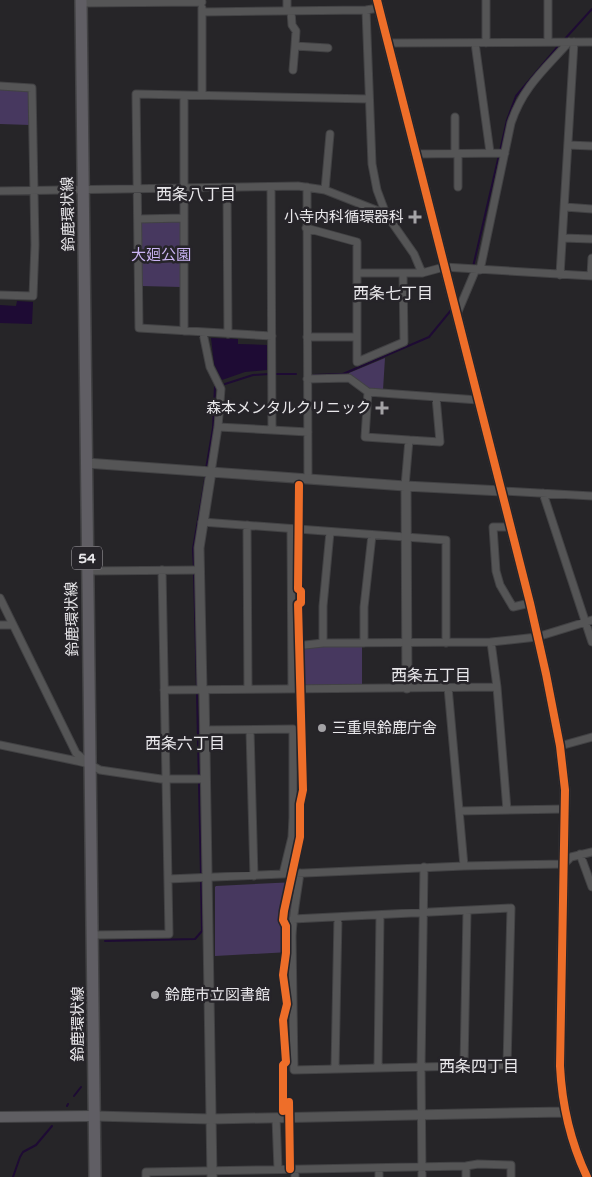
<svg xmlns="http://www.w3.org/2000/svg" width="592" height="1177" font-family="'Varela Round','Noto Sans JP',sans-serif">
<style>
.green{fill:#47385f}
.water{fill:#1e0b34}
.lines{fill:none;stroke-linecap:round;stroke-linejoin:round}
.stream{stroke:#1e0b34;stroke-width:2}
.minor-casing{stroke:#424244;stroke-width:9}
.tertiary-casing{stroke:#424244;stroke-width:11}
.secondary-casing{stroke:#424244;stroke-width:12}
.primary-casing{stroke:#424244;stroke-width:14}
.minor{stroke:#555556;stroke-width:7}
.tertiary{stroke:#555556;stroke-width:9}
.secondary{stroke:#5f5e62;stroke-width:10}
.primary{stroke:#605e64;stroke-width:11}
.cycleway-casing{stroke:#262429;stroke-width:11}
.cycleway{stroke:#ee6e29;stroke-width:8}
.poi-dot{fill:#a4a3a6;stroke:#262429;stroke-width:2}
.labels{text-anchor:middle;stroke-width:5;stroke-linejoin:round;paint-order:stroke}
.shield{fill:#262429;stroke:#aeacb0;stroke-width:1}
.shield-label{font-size:14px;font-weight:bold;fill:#e8e7ea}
.street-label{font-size:15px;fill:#e8e7ea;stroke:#262429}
.poi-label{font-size:15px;fill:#e8e7ea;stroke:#262429;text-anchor:end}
.park-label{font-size:15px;fill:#cab4f3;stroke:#262429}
.neighbourhood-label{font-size:16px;fill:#e8e7ea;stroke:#262429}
</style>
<rect width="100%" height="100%" fill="#262528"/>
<path class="green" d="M0,89L27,90L29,93L30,125L0,124Z
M179,220L182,223L181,287L141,286V223L143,221Z
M385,358L383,390L367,389L349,376V373Z
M362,646V685L305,686V682H302L301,657L305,647Z
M296,882L290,952L215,956V887L216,886Z"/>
<path class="water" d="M17,301L33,302L32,324L0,323V305L16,306Z
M211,338L238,339V344L267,345V370L245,372L222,380L214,364Z"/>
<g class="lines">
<path class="stream" d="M563,41L592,9
M500,151L507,120L516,96L560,44
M473,267L499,155
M276,374H296
M314,375L343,374L429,337L452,309
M225,384L253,375L269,374
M206,469L213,428L215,387
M194,568L193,549L206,474
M194,573L197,688
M197,693L201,875
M105,941L195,939L202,931L201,880
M74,1096L81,1087
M67,1106L68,1104
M13,1177L20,1157L23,1152L36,1145L52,1126"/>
<g class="minor-casing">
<path id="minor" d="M287,0V11
M486,0V43
M548,0V42
M81,3L202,2
M202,8V95
M366,10L372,164L377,190L386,214L414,254L422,273
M291,11L292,25L296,31L295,46L328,48
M202,12L366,10L379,8
M388,43L592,42
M475,43L490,152
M293,70L295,46
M0,86L32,88L35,245L33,296L0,295
M568,145L592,146
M455,153V117
M458,153V187
M415,154L505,153
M271,187L272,430
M307,187L308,479
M227,188L228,334
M325,190L330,134
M0,191L298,186L325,190L386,214
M565,207L592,209
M138,219L184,218
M306,228L357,242V362L404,342L403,273
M563,238L592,239
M480,270L511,123C523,87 544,70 569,42
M357,273H422L444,267L592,276
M560,275L574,42
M591,276L592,258
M457,314L476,269
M184,331V95
M203,333L210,367L221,389L218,427L211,472
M272,336L139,328L136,94L369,99
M307,337H357
M307,379L349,378L368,392
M218,427L308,432
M409,440L440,442L436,397
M405,486L409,440L365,437L368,392L478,400
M502,491L592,496
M543,493L592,642
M202,522L446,540V643
M247,525L248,689
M511,527H493L496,571L500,585L513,607L530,603
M291,529L292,689
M330,532L323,606V643L491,642L537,637L592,620
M87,571L200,570
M0,598L76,753L87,762
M0,625H13
M491,642L497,687L507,810
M364,643V607L372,535
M305,645L323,643
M448,687L464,866
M164,690L497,687
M204,730L293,729V817L292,837L283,874
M250,730L254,876
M0,745L77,761L89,764L100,770L161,779H205
M560,746L592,737
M459,811L565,809
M580,854L592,887
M168,879L464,866L564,864L571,857L592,852
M293,919L511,908L507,1065L294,1070L292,936C293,915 297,894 300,873
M92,935L169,934L162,570
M464,1066L467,911
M378,1068L380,915
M335,1069L338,917
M276,1118L278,1169
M466,1166V1177
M379,1168V1177
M146,1177V1172L466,1166L478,1164L511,1165V1177
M295,1177V1169
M422,1177L421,1067L424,867"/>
</g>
<g class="tertiary-casing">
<path id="tertiary" d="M377,0L530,603L546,674L560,746L565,790L560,1066C562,1106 570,1141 587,1177
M86,463L405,486L502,491
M406,487L407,688
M202,690L199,548L211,472
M204,690L212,1177
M94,1116L211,1119L564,1112"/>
</g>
<g class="secondary-casing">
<path id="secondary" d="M0,1117L94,1116"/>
</g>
<g class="primary-casing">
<path id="primary" d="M81,0L95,1177"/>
</g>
<use href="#minor" class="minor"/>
<use href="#tertiary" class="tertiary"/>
<use href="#secondary" class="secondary"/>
<use href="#primary" class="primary"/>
<g class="cycleway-casing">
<path id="cycleway" d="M377,0L530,603L546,674L560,746L565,790L560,1066C562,1106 570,1141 587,1177
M289,1102L290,1169
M283,1111V1065L286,1062L283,1020L287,1004L283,975L286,953V926L283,920L284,911L300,837V804L303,790L298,604L301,603V591L298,589L299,485"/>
</g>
<use href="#cycleway" class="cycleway"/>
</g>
<g class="poi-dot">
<path d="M412.5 209.5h5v5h5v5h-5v5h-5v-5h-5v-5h5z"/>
<path d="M379.5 400.5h5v5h5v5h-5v5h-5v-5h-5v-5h5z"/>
<circle cx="322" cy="728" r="5"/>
<circle cx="155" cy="995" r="5"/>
</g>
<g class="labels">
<rect class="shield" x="72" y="546.5" width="30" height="23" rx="4"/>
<g class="shield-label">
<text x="87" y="563">54</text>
</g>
<g class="street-label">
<text transform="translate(68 214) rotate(-91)" y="5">鈴鹿環状線</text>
<text transform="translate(72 619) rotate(-91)" y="5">鈴鹿環状線</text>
<text transform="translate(78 1024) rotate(-90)" y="5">鈴鹿環状線</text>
</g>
<g class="poi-label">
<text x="404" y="222">小寺内科循環器科</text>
<text x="371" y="413">森本メンタルクリニック</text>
<text x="332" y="733" text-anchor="start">三重県鈴鹿庁舎</text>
<text x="165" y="1000" text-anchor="start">鈴鹿市立図書館</text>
</g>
<g class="park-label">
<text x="161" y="260">大廻公園</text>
</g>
<g class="neighbourhood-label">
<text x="196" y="200">西条八丁目</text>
<text x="393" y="299">西条七丁目</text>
<text x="431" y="681">西条五丁目</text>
<text x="185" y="749">西条六丁目</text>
<text x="479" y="1072">西条四丁目</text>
</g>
</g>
</svg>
